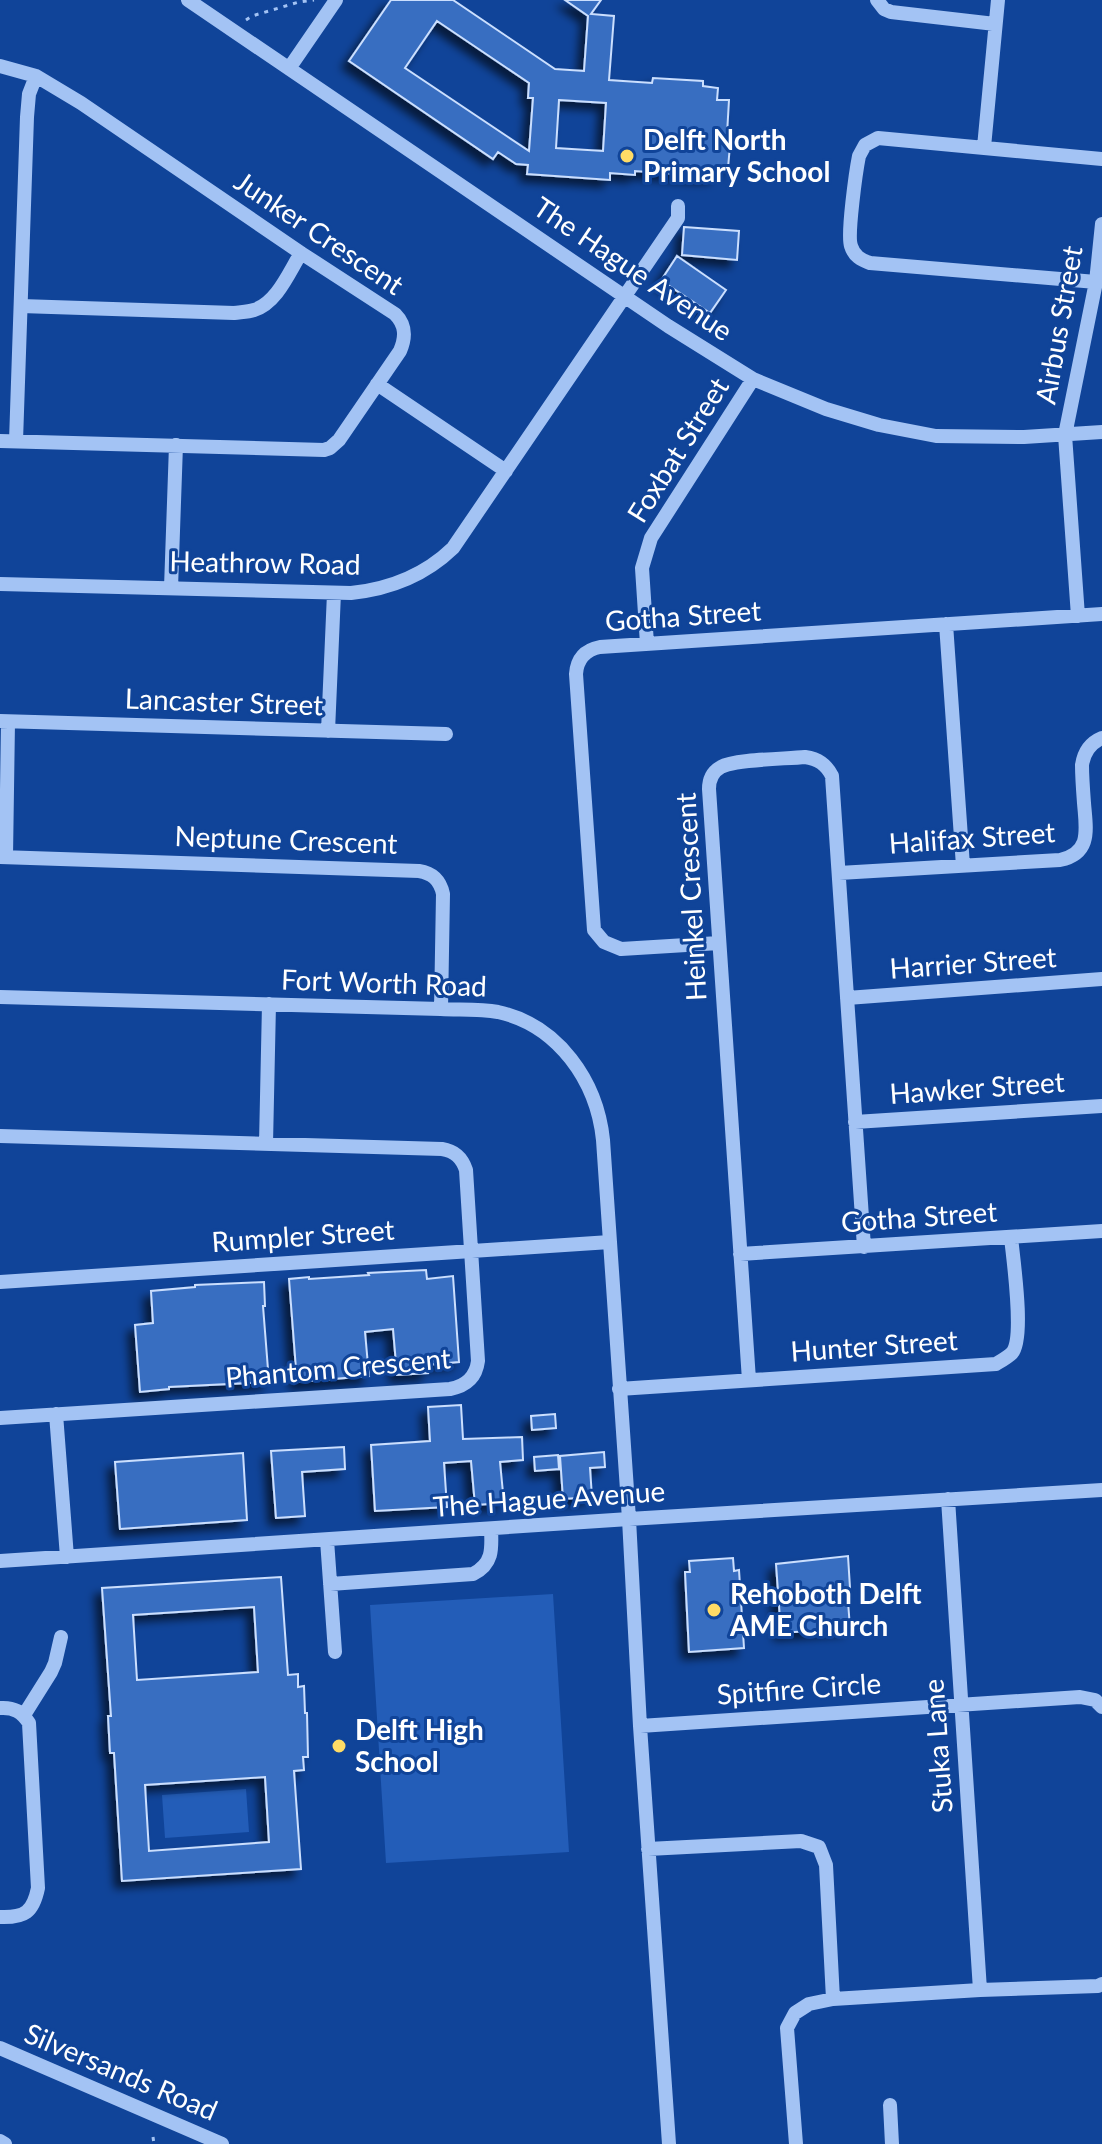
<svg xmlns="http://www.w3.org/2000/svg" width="1102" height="2144" font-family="Lato,sans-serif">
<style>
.green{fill:#235db8}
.building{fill:#396ec1;stroke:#cbdffe;stroke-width:2;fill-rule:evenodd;filter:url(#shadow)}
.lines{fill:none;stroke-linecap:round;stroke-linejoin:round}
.path{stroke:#a3c3f4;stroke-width:3;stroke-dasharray:4 6;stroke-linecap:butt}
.minor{stroke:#a3c3f4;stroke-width:14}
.poi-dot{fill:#ffdc66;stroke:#104499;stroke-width:3}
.labels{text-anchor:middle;stroke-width:6;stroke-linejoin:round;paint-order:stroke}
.poi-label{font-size:28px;font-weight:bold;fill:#fff;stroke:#104499;text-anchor:start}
.street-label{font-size:28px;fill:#fff;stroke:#104499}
</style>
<defs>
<filter id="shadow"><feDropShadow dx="-7" dy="7" stdDeviation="4" flood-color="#0009"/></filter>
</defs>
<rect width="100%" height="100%" fill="#104499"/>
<path class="green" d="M553,1594L569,1852L386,1863L370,1605Z
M246,1789L249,1832L165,1838L162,1795Z"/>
<path class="building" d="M391,0H453L555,69L584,71L588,16L565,0H601L591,14L614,16L609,80L652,83L653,78L703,81V86L718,88L717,100H729L727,134H731L728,168H717V175L706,176L635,171V175L610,173V180L527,174L528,165L516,164L498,152L493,159L349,61ZM437,21L529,83L528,98H533L529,151L405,68ZM559,100L606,103L603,151L556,148Z
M684,227L739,231L737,260L682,255Z
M677,256L726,290L710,313L662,281V279Z
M426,1270L427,1279L453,1276L459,1362L427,1365L428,1373L397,1375L393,1329L365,1332L369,1376L297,1382L289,1279L309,1277V1279L369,1275L368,1273Z
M264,1282L265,1306H263L269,1382L169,1387V1389L140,1392L135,1325L153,1323L151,1291L195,1287V1285Z
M461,1405L463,1439L522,1437L523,1460L500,1462L504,1503L475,1505L471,1461L444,1463L447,1507L375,1511L371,1445L430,1441L428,1407Z
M555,1414L556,1428L532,1430L531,1416Z
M344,1447L345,1469L302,1472L305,1516L276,1518L271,1451Z
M604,1452L605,1467L590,1468L592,1497L563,1499L560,1456Z
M243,1453L247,1520L120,1529L115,1462Z
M558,1455L559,1469L535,1471L534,1457Z
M848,1556L850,1588H847L850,1628L781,1633L776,1564Z
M733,1558L734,1571L739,1570L744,1648L689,1652L685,1572H690L689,1561Z
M281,1577L288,1675L298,1674V1687L304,1686L305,1713H307L308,1757H303L304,1770L294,1771L301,1869L122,1881L114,1753H110L108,1716H111L102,1588ZM254,1607L258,1672L137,1680L133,1615ZM265,1777L269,1842L149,1851L145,1785Z"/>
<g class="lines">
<path class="path" d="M246,20L252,16L299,2L314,0
M153,2137L154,2144"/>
<path class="minor" d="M188,0L668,326L753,379L826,409L879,425L936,436L1024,437L1102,432
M877,0L884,9L891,12L995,24
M0,66L36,76L81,103L301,253L395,314C406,325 406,337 400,351L339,440L330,448L324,450L0,441
M290,67L336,0
M984,147L998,0
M1096,282L870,263C861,260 854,256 851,246C847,235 856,171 859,156L865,145L878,138L1102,159
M21,306L234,313C241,312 248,312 254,310C277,303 289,272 301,253
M377,384L506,471
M16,441L27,117L29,94L36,76
M0,584L351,593C390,589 424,576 453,548L678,218V206
M171,588L176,445
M1078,616L1065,435L1096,282L1102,224
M946,624L963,866
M647,644L642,568L651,538L753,379
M0,721L446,734
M328,731L334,593
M0,857L419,871C432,873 440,880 443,894L441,1009
M6,857L8,722
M839,873L1060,860C1092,853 1086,829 1084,803C1083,790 1082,777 1082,765C1084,752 1090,743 1102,738
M719,943L621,949L604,942L594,930L576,674C577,659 585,650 600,647L1102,614
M0,997L441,1009C459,1010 480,1009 498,1012C558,1025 597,1081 603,1140L629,1519L640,1726L669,2144
M847,998L1102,979
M855,1122L1102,1106
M0,1136L442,1149C455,1151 462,1158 466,1170L478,1361C476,1377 466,1386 450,1389L0,1418
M266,1144L269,1004
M740,1254L1102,1231
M0,1282L610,1242
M749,1380L709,789C709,780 712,772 721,767C734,759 786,759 805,757C818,759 826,764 832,776L864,1247
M619,1389L996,1364C1001,1361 1008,1357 1012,1353C1025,1338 1013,1259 1011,1237
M56,1414L67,1557
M948,1499L980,1990
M327,1540L335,1652
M0,1561L629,1519L1102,1490
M330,1584L473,1574C493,1564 492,1549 491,1529
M0,1708C14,1707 22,1712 29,1723L38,1888C33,1912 25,1918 0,1917
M24,1715L51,1672L55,1663L61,1637
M640,1726L1080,1697L1095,1700L1102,1707
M648,1849L801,1841L819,1847L826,1865L833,1999
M0,2048L222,2144
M890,2105L892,2144
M0,2141L5,2144
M796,2144L787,2028L795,2013L809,2004L833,1999L980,1990L1098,1986L1102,1984"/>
</g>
<g class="poi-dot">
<circle cx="627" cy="156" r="8"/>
<circle cx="714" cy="1610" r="8"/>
<circle cx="339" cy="1746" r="8"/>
</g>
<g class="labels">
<g class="poi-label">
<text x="643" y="150">Delft North<tspan x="643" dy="32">Primary School</tspan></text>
<text x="730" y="1604">Rehoboth Delft<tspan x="730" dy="32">AME Church</tspan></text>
<text x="355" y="1740">Delft High<tspan x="355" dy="32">School</tspan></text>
</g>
<g class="street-label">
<text transform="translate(319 233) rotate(34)" y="10">Junker Crescent</text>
<text transform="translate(633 269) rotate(34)" y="10">The Hague Avenue</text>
<text transform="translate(1059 325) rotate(-80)" y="10">Airbus Street</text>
<text transform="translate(678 450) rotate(-58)" y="10">Foxbat Street</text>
<text transform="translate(265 563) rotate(1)" y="10">Heathrow Road</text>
<text transform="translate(683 616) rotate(-4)" y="10">Gotha Street</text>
<text transform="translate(224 702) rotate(2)" y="10">Lancaster Street</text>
<text transform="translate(972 838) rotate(-4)" y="10">Halifax Street</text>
<text transform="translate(286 840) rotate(2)" y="10">Neptune Crescent</text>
<text transform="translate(691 897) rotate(-93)" y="10">Heinkel Crescent</text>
<text transform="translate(973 963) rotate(-4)" y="10">Harrier Street</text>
<text transform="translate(384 983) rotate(2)" y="10">Fort Worth Road</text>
<text transform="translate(977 1088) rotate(-4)" y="10">Hawker Street</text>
<text transform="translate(919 1217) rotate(-4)" y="10">Gotha Street</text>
<text transform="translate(303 1236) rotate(-4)" y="10">Rumpler Street</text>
<text transform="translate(874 1346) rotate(-4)" y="10">Hunter Street</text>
<text transform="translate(338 1368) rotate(-5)" y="10">Phantom Crescent</text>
<text transform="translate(549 1499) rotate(-4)" y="10">The Hague Avenue</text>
<text transform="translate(799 1689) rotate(-4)" y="10">Spitfire Circle</text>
<text transform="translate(938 1746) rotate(-94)" y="10">Stuka Lane</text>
<text transform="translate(121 2072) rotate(23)" y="10">Silversands Road</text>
</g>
</g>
</svg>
